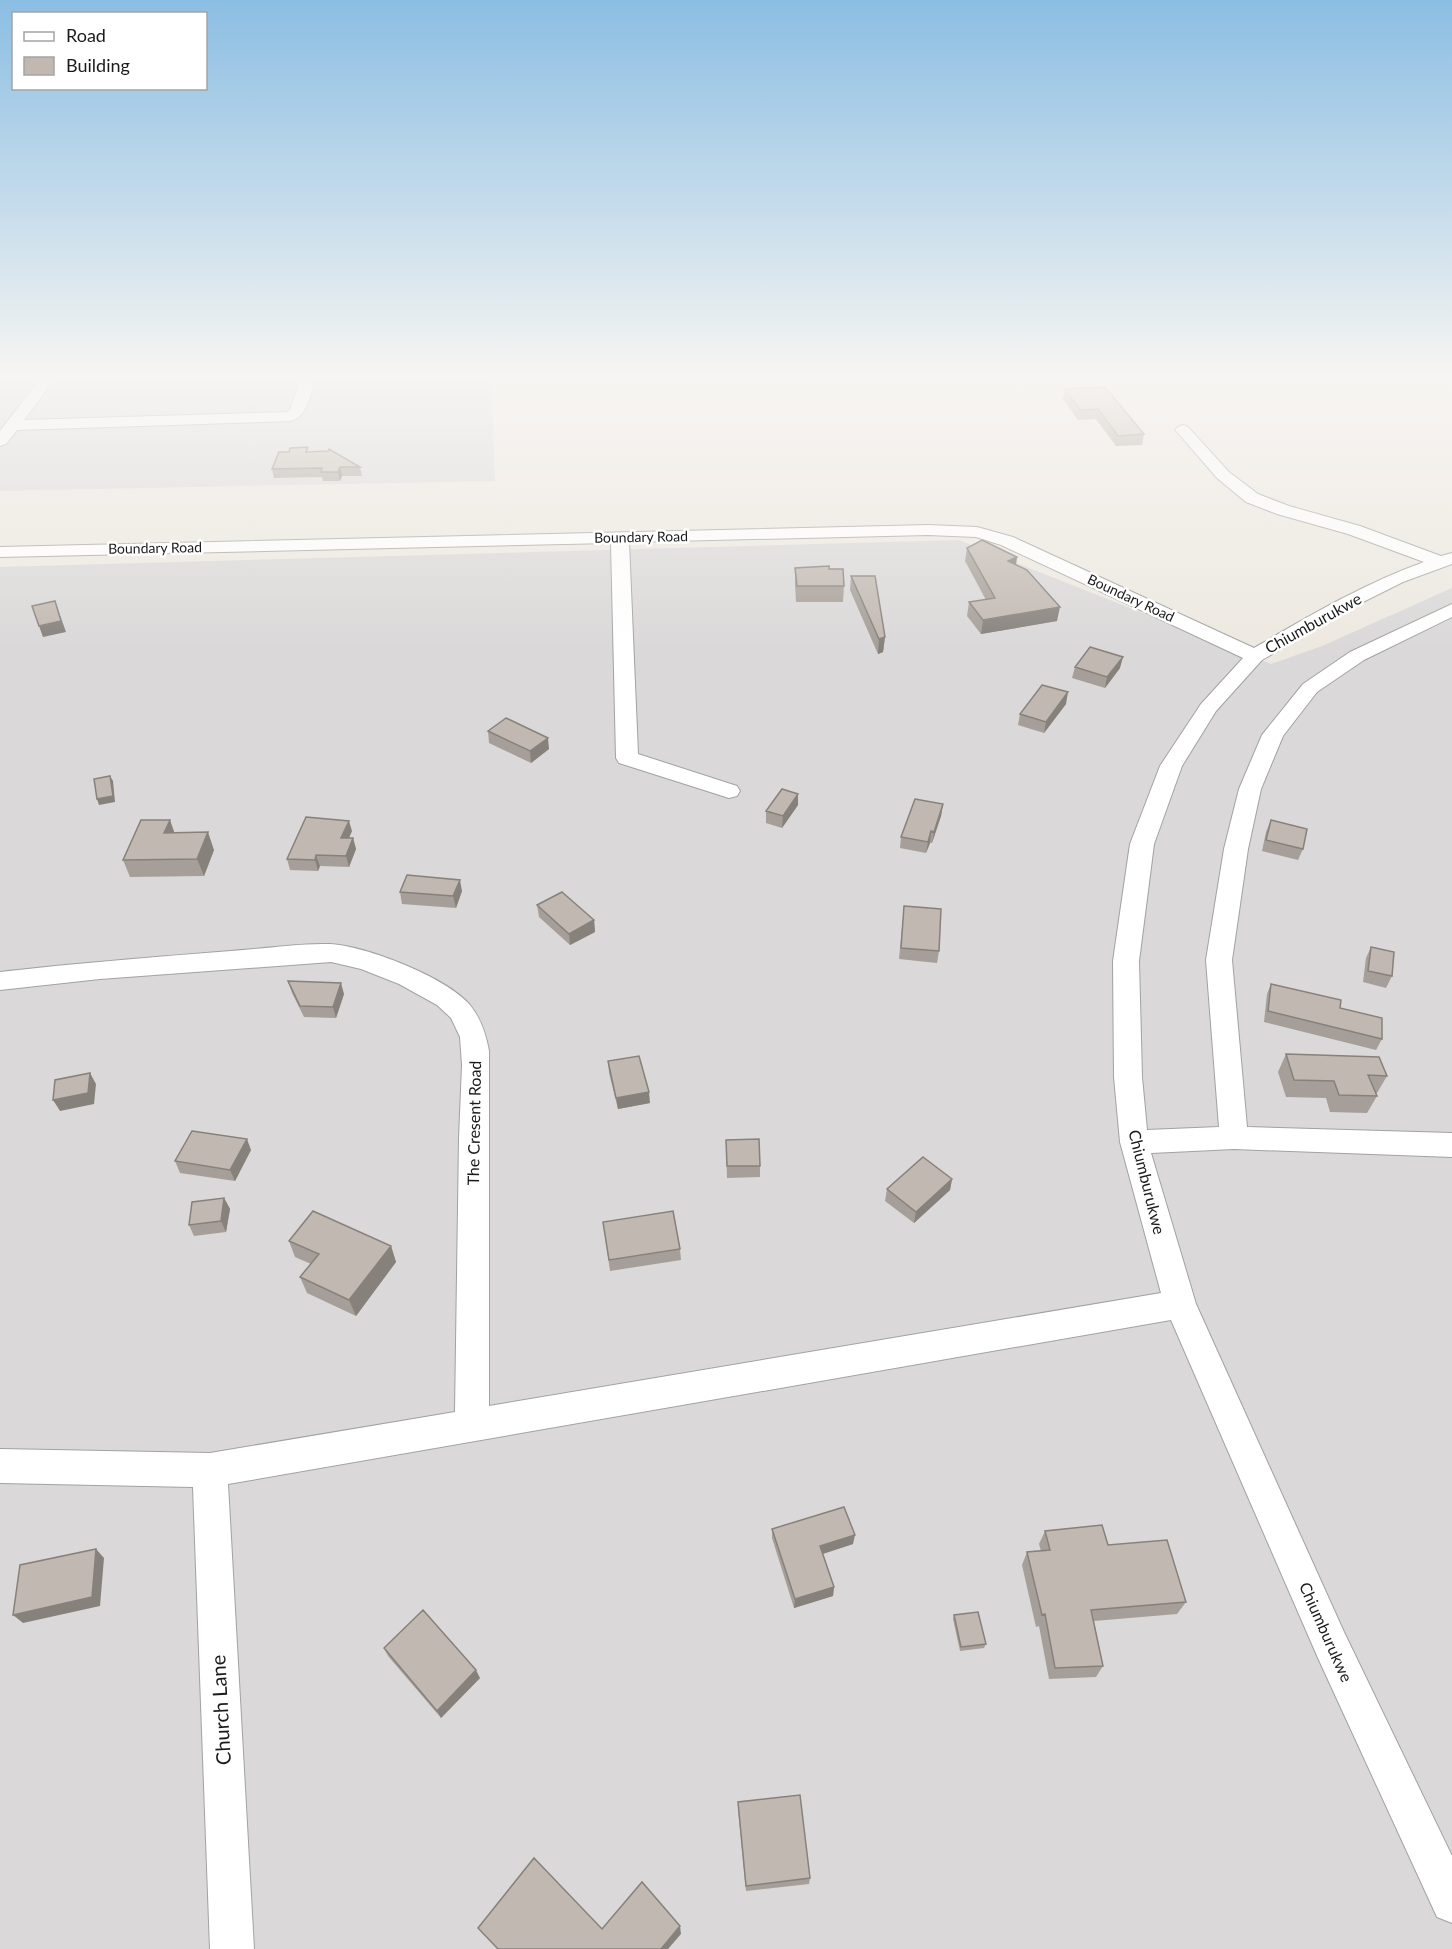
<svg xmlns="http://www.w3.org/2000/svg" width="1452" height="1949" font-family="Lato,sans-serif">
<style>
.residential{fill:#dad8d8}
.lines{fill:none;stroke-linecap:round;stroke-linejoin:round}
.minor-casing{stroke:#a2a2a2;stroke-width:2}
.minor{fill:#fff;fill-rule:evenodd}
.wall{fill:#a69e98}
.shaded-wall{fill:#87817c}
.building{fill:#c1b8b1;stroke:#87817c;stroke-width:1.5}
.labels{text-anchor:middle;stroke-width:5;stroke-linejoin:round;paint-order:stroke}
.far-street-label{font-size:14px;fill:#1b1b1b;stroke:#fff}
.street-label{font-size:16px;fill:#1b1b1b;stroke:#fff}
.near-street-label{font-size:20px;fill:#1b1b1b;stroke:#fff}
</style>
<rect width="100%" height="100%" fill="#ede9e1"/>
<path class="residential" d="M0,376H491L495,481L0,491Z
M959,540L1271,664L1322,646L1452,588V1949H0V567Z"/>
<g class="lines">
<g class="minor-casing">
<path id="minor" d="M42,376H57L24,420L287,412L290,409L302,376H316C311,391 309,416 291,421L17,430L6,444L0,446V431Z
M1183,425L1188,427L1229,472L1258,494L1289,506L1360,526L1441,556L1452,553V564L1403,582L1349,609L1262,660L1216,711L1182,766L1154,844L1139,961L1142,1077L1147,1130L1219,1127L1206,960L1224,849L1239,789L1262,735L1303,684L1350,652L1452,604V617L1364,660L1317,692L1283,736L1261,789L1248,849L1232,960L1247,1127L1452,1133V1157L1234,1149L1151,1153L1196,1304L1344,1632L1452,1856V1923L1437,1917L1318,1658L1171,1320L228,1484L254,1949H210L193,1487L0,1483V1449L210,1453L455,1412L459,1138L462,1065L460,1037L451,1018L437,1005L399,984L361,969L331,962L100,979L0,990V972C77,963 154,957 231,951C263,949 298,943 330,944C366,946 446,977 470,1005C481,1019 486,1034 489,1051V1406L1161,1293L1120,1142L1114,1077L1113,961L1130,844L1160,766L1201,704L1243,658L1001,545L976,537L928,535L629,542L638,754L737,786L740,791L737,796L729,798L619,763L616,758L611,543L0,557V547L928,525L977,527L1013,537L1254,648C1309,616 1363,584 1424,562L1348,534L1277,514L1246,502L1217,478L1178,433L1175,430L1178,427Z"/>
</g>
<use href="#minor" class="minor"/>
</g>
<path class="wall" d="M1065,389L1144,434L1142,445L1116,446L1096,419L1078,420L1063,399Z
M309,452L360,467L362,476H342L340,481H323L322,477L274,478L272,469Z
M967,548L1017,557L1016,565L1057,621L981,634L967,616L969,602L986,600L965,561Z
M795,568L829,569L844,586L843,602H796L795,584Z
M851,576L885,637L883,652L878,654L850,590Z
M1075,667L1120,668L1105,688L1072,678Z
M1066,704L1044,733L1018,725L1020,714Z
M488,731L549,749L531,763L489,743Z
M943,804L941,816L932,843H930L926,853L900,848L901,837Z
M798,805L782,828L766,823V811Z
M1271,820L1303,849L1298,860L1262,851L1266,832Z
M352,831L349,838H353L356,849L349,867L320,866L318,871L290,870L287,859Z
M175,833L214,850L204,876L130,877L123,860Z
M462,891L456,908L402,904L400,892Z
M537,905L594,920L595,932L570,945L539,917Z
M904,906L939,951L937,963L899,959Z
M1371,947L1392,976L1386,988L1363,982L1366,958Z
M288,981L344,994L336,1018L304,1017L292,993Z
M1271,984L1340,1008L1382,1039L1376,1050L1264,1022L1267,994Z
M1286,1054L1387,1076L1377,1093H1375L1377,1096L1367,1113L1330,1112L1326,1098L1286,1097L1278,1072Z
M608,1061L650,1103L618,1109L609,1073Z
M726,1140L760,1166V1177L727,1178Z
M251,1150L235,1181L180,1173L175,1161Z
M952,1179L950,1190L914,1223L885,1201L887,1189Z
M224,1198L230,1209L226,1232L194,1236L189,1225Z
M603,1222L680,1249L681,1260L610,1271Z
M289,1241L391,1246L396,1262L356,1316L307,1293L300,1277L311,1264L295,1257Z
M772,1529L853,1544L823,1554L834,1587L833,1596L794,1608L772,1538Z
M1045,1531L1108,1545L1186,1602L1177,1614L1094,1621L1103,1666L1096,1677L1049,1679L1039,1626L1036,1627L1022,1565L1027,1552L1041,1551L1039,1544Z
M954,1615L986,1644L984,1648L960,1651L953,1619Z
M384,1648L480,1678L441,1718L388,1656Z
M738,1802L810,1878L809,1884L746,1891L738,1809Z"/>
<path class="shaded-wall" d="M340,467L342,476L340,481L338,472Z
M1017,557L1015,570L1008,561Z
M55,601L66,632L43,637L39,626Z
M1060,607L1057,621L981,634L983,620Z
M885,637L883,652L878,654L879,639Z
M1123,657L1120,668L1105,688L1107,677Z
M1068,692L1066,704L1044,733L1046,722Z
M548,738L549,749L531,763L530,751Z
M110,776L113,781L115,802L99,805L97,799Z
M798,794V805L782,828L783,816Z
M943,804L941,816L932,843L934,832Z
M170,820L176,837L164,833Z
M349,821L352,831L344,849L341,838Z
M931,831L930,843L926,853L928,842Z
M208,832L214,850L204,876L197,859Z
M353,838L356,849L349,867L346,856Z
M316,855L320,866L318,871L315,860Z
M460,880L462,891L456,908L453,896Z
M594,920L595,932L570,945L569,934Z
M341,983L344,994L336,1018L333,1007Z
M90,1073L96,1084L94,1104L60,1111L53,1100Z
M649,1092L650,1103L618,1109L616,1098Z
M247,1139L251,1150L235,1181L230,1170Z
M952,1179L950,1190L914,1223L916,1212Z
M224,1198L230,1209L226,1232L221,1221Z
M391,1246L396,1262L356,1316L349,1300Z
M855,1535L853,1544L819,1555L820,1546Z
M96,1549L104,1558L100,1606L23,1623L13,1615Z
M834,1587L833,1596L794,1608L795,1599Z
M476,1670L480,1678L441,1718L437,1711Z
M680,1926L681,1934L668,1949H661Z"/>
<path class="building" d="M1105,387L1144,434L1118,436L1098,409L1080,410L1065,389Z
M308,447L306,452L328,451L329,449L360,467H340L338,472H321L322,468L272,469L279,452H289L290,448Z
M982,540L1017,557L1008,561L1027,570L1060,607L983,620L969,602L995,598L967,548Z
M829,566V569H843L844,586H797L795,568Z
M851,576H875L885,637L879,639Z
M55,601L61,621L39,626L32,606Z
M1090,647L1123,657L1107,677L1075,667Z
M1042,685L1068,692L1046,722L1020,714Z
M506,718L548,738L530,751L488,731Z
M110,776L113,796L97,799L94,779Z
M782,789L798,794L783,816L766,811Z
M915,799L943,804L934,832L931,831L928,842L901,837Z
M306,817L349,821L341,838H353L346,856L316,855L315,860L287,859Z
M141,820H170L164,833L208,832L197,859L123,860Z
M1271,820L1307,829L1303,849L1266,840Z
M407,875L460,880L453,896L400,892Z
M562,892L594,920L569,934L537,905Z
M904,906L941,909L939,951L901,948Z
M1371,947L1394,952L1392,976L1368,971Z
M288,981L341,983L333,1007L300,1006Z
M1271,984L1341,1000L1340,1008L1382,1018V1039L1268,1011Z
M1286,1054L1379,1057L1387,1076L1368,1075L1377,1096L1339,1095L1334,1081L1294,1080Z
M639,1056L649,1092L616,1098L608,1061Z
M90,1073L88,1093L53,1100L55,1080Z
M192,1131L247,1139L230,1170L175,1161Z
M759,1139L760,1166H727L726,1140Z
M923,1157L952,1179L916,1212L887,1189Z
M224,1198L221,1221L189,1225L192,1202Z
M313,1211L391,1246L349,1300L300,1277L319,1254L289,1241Z
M673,1211L680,1249L609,1260L603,1222Z
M844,1507L855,1535L820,1546L834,1587L795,1599L772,1529Z
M1102,1525L1108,1545L1167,1540L1186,1602L1091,1610L1103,1666L1055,1668L1045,1614L1042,1615L1027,1552L1050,1550L1045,1531Z
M96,1549L92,1597L13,1615L20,1565Z
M423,1610L476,1670L437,1711L384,1648Z
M978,1612L986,1644L961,1647L954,1615Z
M800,1795L810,1878L746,1886L738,1802Z
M534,1858L602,1929L642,1882L680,1926L661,1949H498L478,1928Z"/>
<linearGradient id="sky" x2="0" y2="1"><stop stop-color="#8bbee3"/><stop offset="0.58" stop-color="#f7f5f2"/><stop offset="1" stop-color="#f7f5f2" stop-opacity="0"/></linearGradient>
<rect width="1452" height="649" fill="url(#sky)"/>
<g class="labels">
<g class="far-street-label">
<text transform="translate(641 537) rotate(-1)" y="5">Boundary Road</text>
<text transform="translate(155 548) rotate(-1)" y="5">Boundary Road</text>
<text transform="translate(1131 598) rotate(25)" y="5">Boundary Road</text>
</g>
<g class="street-label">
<text transform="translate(1313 623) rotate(-29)" y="6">Chiumburukwe</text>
<text transform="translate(474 1123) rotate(-89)" y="6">The Cresent Road</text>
<text transform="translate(1147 1182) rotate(76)" y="6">Chiumburukwe</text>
<text transform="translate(1326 1632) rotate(66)" y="6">Chiumburukwe</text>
</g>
<g class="near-street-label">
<text transform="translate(221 1710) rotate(-93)" y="7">Church Lane</text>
</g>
</g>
<rect x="12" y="12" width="195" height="78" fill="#ffffff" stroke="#a4a4a4" stroke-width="1.5"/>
<rect x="24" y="32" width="30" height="9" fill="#ffffff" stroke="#a4a4a4" stroke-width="1.5"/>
<text x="66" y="42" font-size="18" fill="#1b1b1b">Road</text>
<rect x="24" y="57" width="30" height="18" fill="#c1b8b1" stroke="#a4a4a4" stroke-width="1.5"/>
<text x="66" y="72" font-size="18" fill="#1b1b1b">Building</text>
</svg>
